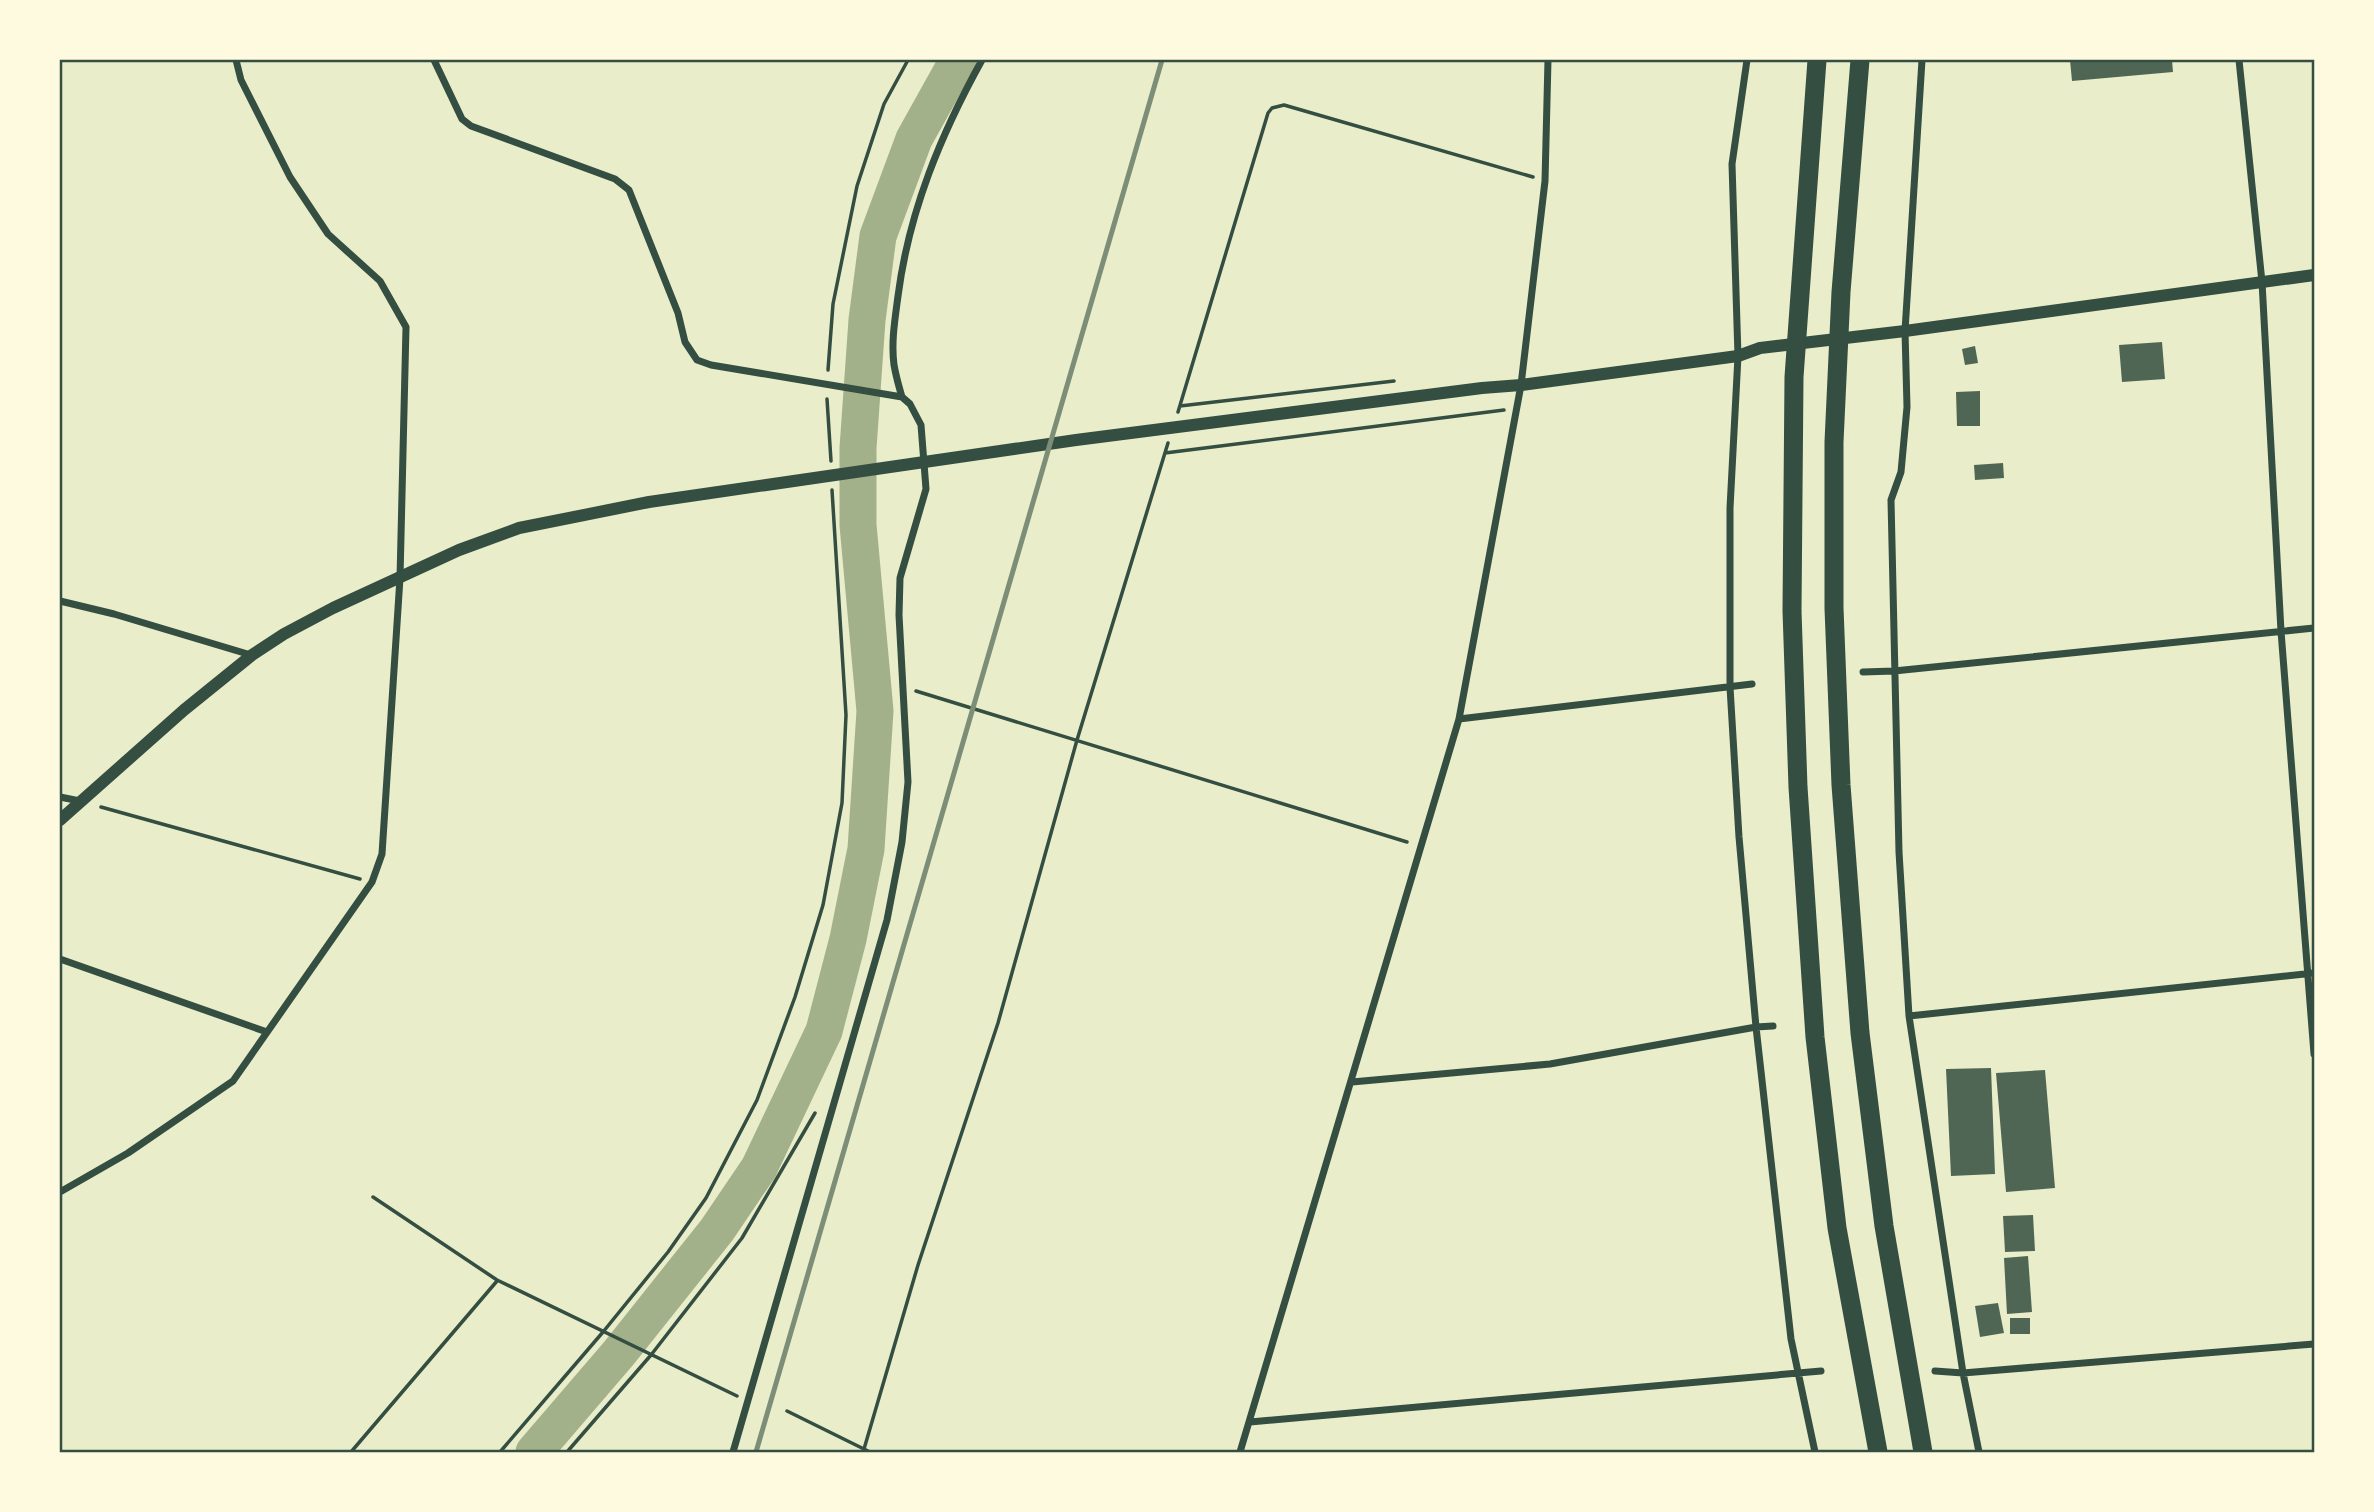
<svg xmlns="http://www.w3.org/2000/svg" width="2374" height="1512" font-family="'Exo 2',sans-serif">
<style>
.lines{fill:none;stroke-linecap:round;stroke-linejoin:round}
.river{stroke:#a3b18a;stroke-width:37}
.building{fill:#4f6655}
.path{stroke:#344e41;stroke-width:3.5}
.minor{stroke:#344e41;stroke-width:7}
.tertiary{stroke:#344e41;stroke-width:12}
.motorway{stroke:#344e41;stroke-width:19}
.rail{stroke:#7c8e77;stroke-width:5}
.neatline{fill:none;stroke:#344e41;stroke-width:2.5}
</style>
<rect width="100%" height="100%" fill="#e9edc9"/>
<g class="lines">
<path class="river" d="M534,1452L619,1353L717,1230L759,1168L824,1031L848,939L866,849L875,711L858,525V448L867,320L878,236L914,139L958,60"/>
</g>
<path class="building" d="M2070,60H2172L2173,72L2072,81Z
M2162,342L2165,379L2122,382L2119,345Z
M1975,346L1978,363L1965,365L1962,349Z
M1980,391V426H1957L1956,392Z
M2003,463L2004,478L1975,480L1974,465Z
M1991,1068L1995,1174L1951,1176L1946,1069Z
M2045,1070L2055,1188L2006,1192L1996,1073Z
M2033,1215L2035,1251L2005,1252L2003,1216Z
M2028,1256L2032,1312L2007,1314L2004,1258Z
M1998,1303L2004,1333L1980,1337L1975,1306Z
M2010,1318H2030V1334H2010Z"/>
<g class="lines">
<path class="path" d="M828,370L833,304L857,186L884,104L908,60
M827,399L831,461
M1180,406L1394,381
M1178,412L1268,113L1272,108L1284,105L1533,177
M1165,453L1504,410
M916,691L1407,842
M101,807L360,879
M373,1197L497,1280L737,1396
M787,1411L870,1452
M864,1449L918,1265L998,1023L1077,740L1168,443
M351,1452L497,1281
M500,1452L603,1332L668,1252L706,1198L757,1100L795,997L823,905L842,803L846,715L832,490
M567,1452L651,1355L742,1238L815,1113"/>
<path class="minor" d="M434,60L462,119L471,126L615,179L629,190L678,313L685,342L697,360L711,365L902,397L910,404L921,425L926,489L900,578L899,615L908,782L902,842L887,920L733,1452
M1747,60L1732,164L1738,356L1730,508V687L1739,837L1756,1027L1791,1339L1815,1452
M1922,60L1905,331L1907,407L1901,472L1891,500L1899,852L1909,1016L1963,1373L1979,1452
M2239,60L2262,282L2281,631L2314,1054
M902,397C899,387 896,376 894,365C891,342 895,319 898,296C909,211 941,134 982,60
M60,601L114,614L251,655
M1863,672L1894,671L2314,628
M1459,719L1752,684
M60,797L80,801
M60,959L267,1032
M1909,1016L2314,973
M1352,1082L1550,1064L1756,1027L1773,1026
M60,1192L128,1153L233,1081L372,882L382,854L400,578L406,327L380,281L328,234L290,177L241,80L236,60
M1935,1371L1963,1373L2314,1344
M1250,1422L1821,1371
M1240,1452L1459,719L1521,385L1545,181L1548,60"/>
<path class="tertiary" d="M60,820L184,710L252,655L284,634L333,608L459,550L519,528L649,502L1076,440L1482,388L1521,385L1738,356L1760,348L1905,331L2314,275"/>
<path class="motorway" d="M1817,60L1794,377L1792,611L1798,787L1815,1037L1837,1228L1878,1452
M1860,60L1841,292L1834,442V608L1841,785L1860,1033L1884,1226L1923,1452"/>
<path class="rail" d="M756,1452L1162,60"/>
</g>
<rect width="2374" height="1512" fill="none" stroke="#fefae0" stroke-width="122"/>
<rect x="61" y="61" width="2252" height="1390" class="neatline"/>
</svg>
